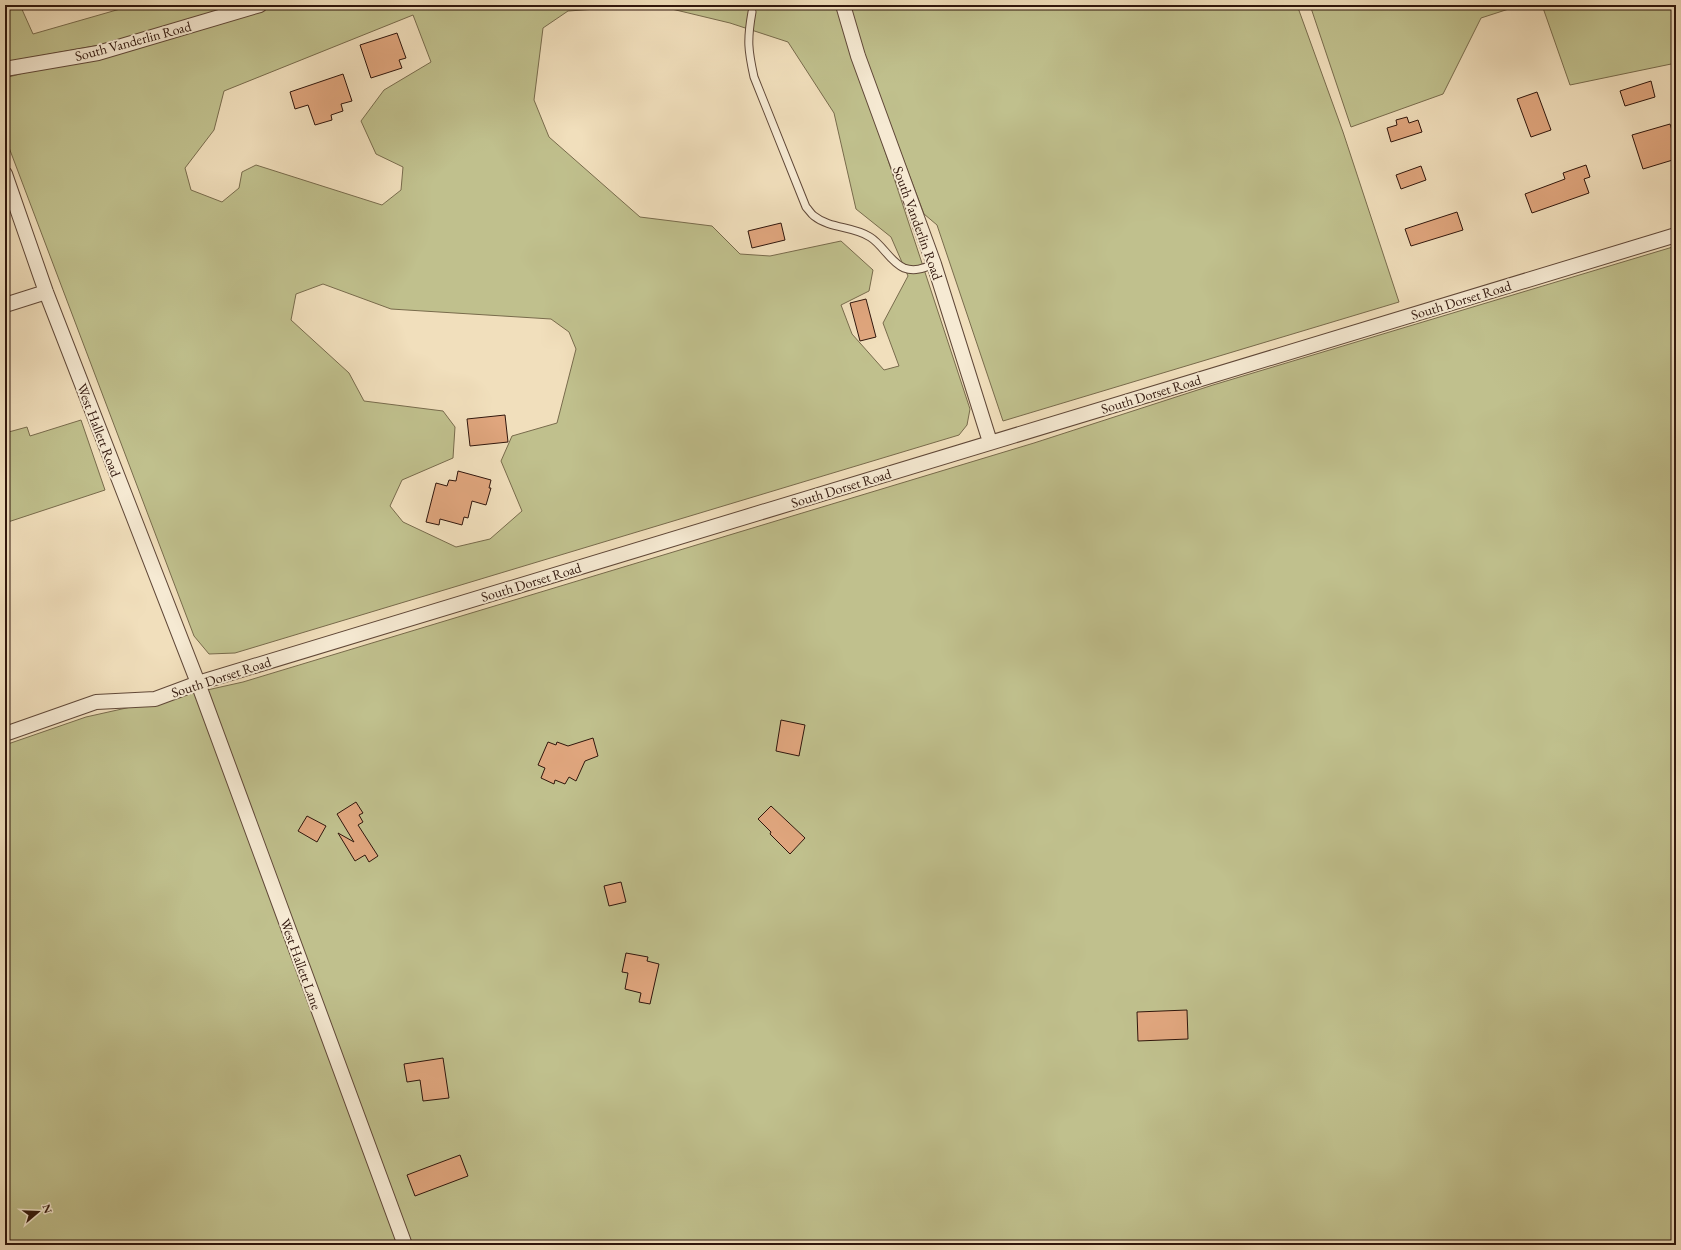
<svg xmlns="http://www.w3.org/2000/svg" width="1681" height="1250" font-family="'EB Garamond',serif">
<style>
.green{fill:#c0c08d;stroke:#786b4c;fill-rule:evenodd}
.building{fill:#e0a67e;stroke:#30160c}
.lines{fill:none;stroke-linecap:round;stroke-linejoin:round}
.service-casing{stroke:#604838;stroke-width:9}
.minor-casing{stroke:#604838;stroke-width:16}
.service{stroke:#f6ead3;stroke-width:7}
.minor{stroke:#f6ead3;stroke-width:14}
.labels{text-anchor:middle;stroke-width:4;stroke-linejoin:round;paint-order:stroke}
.street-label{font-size:14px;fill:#30160c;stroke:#f6ead3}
</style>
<rect width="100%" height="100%" fill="#f1dfbc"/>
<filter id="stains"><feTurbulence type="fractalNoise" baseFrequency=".005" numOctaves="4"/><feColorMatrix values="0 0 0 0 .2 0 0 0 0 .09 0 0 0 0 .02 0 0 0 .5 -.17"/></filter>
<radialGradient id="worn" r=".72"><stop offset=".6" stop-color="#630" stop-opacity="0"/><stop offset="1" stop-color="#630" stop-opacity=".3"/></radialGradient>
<path class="green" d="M5,5H20L33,34L134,5H241L100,45L5,62Z
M274,5H837L970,409L967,425L959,435L235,653L209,654L194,636L5,137V78ZM655,5L730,23L788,42L834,113L856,209L891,237L908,276L883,323L899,366L884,370L852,334L841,305L869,291L873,270L841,241L770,256L740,254L712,226L640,217L549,137L534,100L543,28L568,11ZM413,15L431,62L384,90L361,121L376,154L403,167L401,190L382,205L256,165L242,172L239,188L222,202L191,190L185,168L214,130L224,91ZM323,284L391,309L551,319L569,332L576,349L557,423L512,436L501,461L522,511L490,539L456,547L403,522L390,506L402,480L453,458L455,427L443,411L364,401L349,373L291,320L296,294Z
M849,5H1297L1343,132L1399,302L1003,421L937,225L924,214L865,58Z
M1310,5H1521L1481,18L1443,94L1351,127Z
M1542,5H1676V63L1570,85Z
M1676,246V1245H5V745L86,717L243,682L1034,443L1213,385Z
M81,420L105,490L5,523V433L27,427L30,436Z"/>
<path class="building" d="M397,33L406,58L399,60L402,68L371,78L360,45Z
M343,74L352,101L341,104L343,111L331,115L332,120L315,125L308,105L295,109L290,92Z
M1651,81L1655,97L1625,106L1620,91Z
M1537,92L1551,130L1531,137L1517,99Z
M1407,117L1409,123L1418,120L1422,132L1391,142L1387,128L1397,125L1396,120Z
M1670,124L1676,143V159L1643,169L1632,135Z
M1586,165L1590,177L1584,179L1589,193L1532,213L1525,194L1565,179L1563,173Z
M1421,166L1426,180L1401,189L1396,175Z
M1457,212L1463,230L1411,246L1405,229Z
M781,223L785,240L752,248L748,231Z
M866,299L876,337L860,341L850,303Z
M505,415L508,442L470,446L467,419Z
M458,471L491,480L489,488H491L486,505L472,501L468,518L464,517L462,525L440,519L439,525L426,522L436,483L447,486L449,480L456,481Z
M781,720L805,725L799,756L776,751Z
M593,738L598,756L585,761L576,781L569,777L565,784L555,780L554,784L541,778L545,768L538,765L548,742L556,745L557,742L568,746Z
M356,802L363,813L359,815L363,822L358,825L378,856L369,862L365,855L355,861L338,833L354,842L337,814Z
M771,806L805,838L790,854L770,834L771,832L758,819Z
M307,816L326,826L317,842L298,831Z
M621,882L626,902L609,906L604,886Z
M626,953L648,957L647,961L659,964L650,1004L639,1002L641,993L625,989L628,973L622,972Z
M1187,1010L1188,1039L1138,1041L1137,1012Z
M443,1058L449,1098L423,1101L420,1080L407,1082L404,1064Z
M460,1155L468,1176L415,1196L407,1175Z"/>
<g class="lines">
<g class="service-casing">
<path id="service" d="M752,12C747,40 748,50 754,77L806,207C809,210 811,214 814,216C830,229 853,226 870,237C883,245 890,262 904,268C915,272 924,268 934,264"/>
</g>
<g class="minor-casing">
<path id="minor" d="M843,5L858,56L934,264L990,442
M5,69L98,53L260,5
M5,174L46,292L198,683L405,1245
M5,305L46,292
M5,734L96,702L155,699L198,683L1676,235"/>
</g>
<use href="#service" class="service"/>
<use href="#minor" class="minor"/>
</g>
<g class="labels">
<g class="street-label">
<text transform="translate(133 41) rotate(-15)" y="5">South Vanderlin Road</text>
<text transform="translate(918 223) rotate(70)" y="5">South Vanderlin Road</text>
<text transform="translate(1461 300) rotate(-17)" y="5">South Dorset Road</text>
<text transform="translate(1151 394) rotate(-17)" y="5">South Dorset Road</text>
<text transform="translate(99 430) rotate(69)" y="5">West Hallett Road</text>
<text transform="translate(841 488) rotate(-17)" y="5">South Dorset Road</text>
<text transform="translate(531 582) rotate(-17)" y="5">South Dorset Road</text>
<text transform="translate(221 677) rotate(-18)" y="5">South Dorset Road</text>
<text transform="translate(301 964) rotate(70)" y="5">West Hallett Lane</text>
</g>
</g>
<rect width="1681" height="1250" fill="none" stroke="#f1dfbc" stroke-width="20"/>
<rect x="6" y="6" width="1669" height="1238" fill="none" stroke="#30160c" stroke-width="2"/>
<rect x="10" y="10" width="1661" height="1230" fill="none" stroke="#30160c"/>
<g transform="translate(38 1212) rotate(71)" stroke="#f6ead3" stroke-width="3" paint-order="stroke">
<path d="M0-3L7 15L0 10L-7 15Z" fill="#30160c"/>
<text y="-6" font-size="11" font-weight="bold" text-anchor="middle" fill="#30160c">N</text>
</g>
<rect width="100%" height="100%" filter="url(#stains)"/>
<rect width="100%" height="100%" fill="url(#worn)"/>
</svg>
